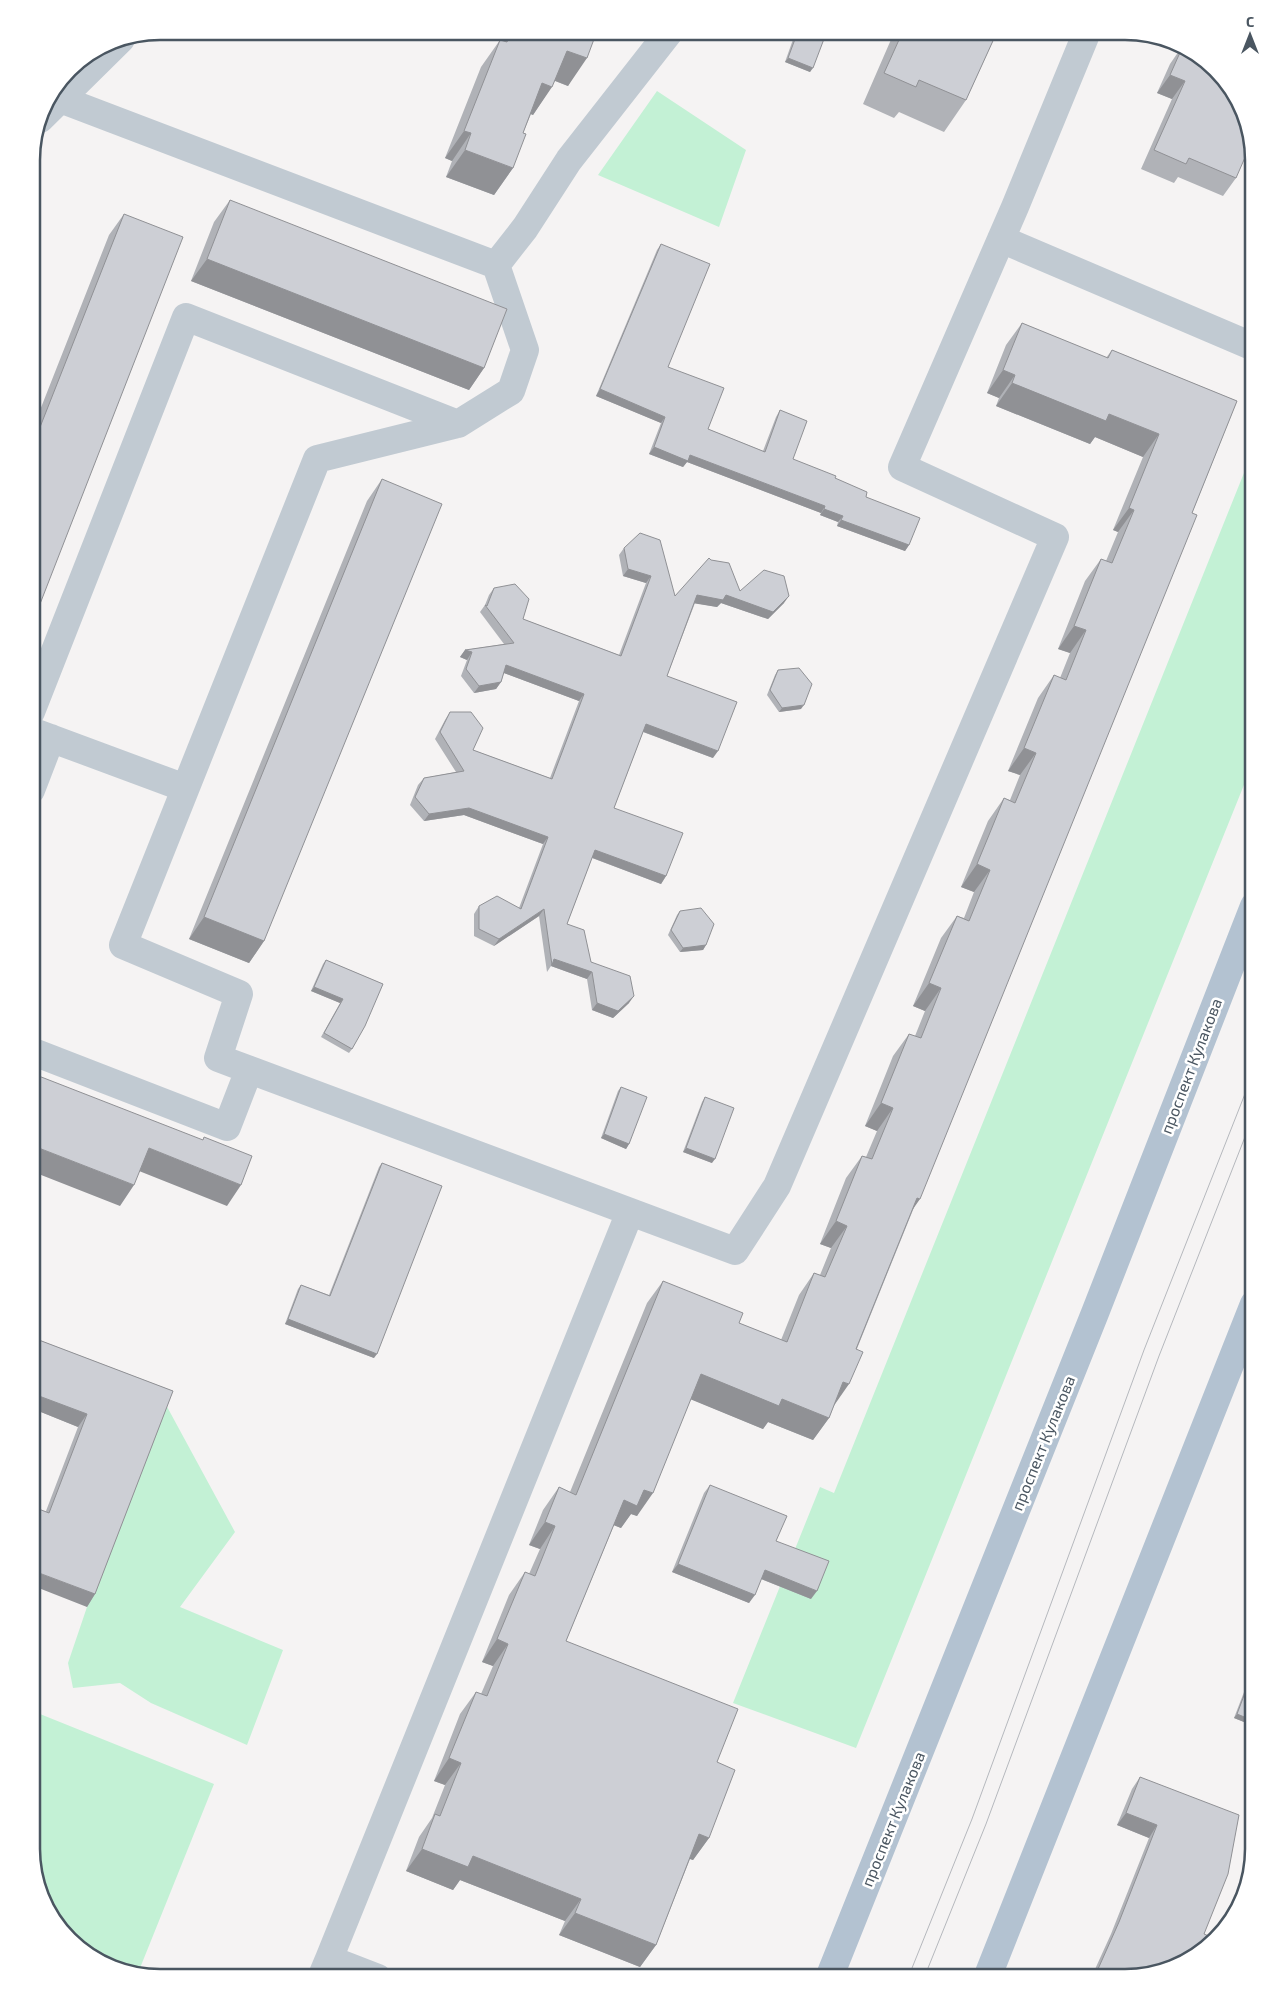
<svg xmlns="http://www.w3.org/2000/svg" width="1285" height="2009" font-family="'Exo 2',sans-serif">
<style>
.green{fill:#c3f1d5}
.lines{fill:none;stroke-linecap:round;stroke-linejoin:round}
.minor{stroke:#c1cad2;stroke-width:28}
.major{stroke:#b3c2d1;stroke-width:28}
.tram{stroke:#b5b8bd;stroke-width:1}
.wall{fill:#b0b2b7}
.shaded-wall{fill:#909195}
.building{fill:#cdcfd5;stroke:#909195}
.labels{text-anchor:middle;stroke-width:5;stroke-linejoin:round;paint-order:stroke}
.street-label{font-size:16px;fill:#4a5661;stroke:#fff}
.rim{fill:none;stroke:#4a5661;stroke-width:2.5}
</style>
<rect width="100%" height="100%" fill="#f5f3f3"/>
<path class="green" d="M657,91L746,150L719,227L598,175Z
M1254,448V760L856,1748L733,1703L820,1487L834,1493Z
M165,1403L235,1532L180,1607L283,1650L247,1745L151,1703L120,1683L73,1688L68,1663L87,1607Z
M40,1714L214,1784L138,1973L89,1956L45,1906L31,1848V1735Z"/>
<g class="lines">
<path class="minor" d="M60,99L496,265L525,228L569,160L670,31
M40,119L121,39
M1001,239L1254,347
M496,265L525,350L511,391L458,424L317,459L123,945L239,994L218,1058L735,1251L777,1186L1055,537L902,467L1015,207L1087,32
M31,712L186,317L458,424
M31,731L185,788
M31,790L51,738
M31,1051L227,1127L249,1070
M329,1959L630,1212
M321,1978L329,1959L378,1978"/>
<path class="major" d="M829,1978L1095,1313L1254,906
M987,1978L1254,1304"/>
<path class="tram" d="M908,1978L972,1819L1144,1350L1254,1071
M924,1978L986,1824L1159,1356L1254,1114"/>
</g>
<path class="wall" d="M511,31H521L528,34L529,31H597L568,86L555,81L533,115L531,114L523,133L513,168L494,195L446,177L452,161L445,158L481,67L500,40L504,41Z
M796,31H827L810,72L785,62Z
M886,31L997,32L966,100L944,132L899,112L894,118L863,104L893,35Z
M1181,48L1196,53L1236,178L1223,196L1178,177L1174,183L1141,169L1172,99L1157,93L1170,64Z
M230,200L484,368L469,390L191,281L214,222Z
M124,214L31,627V433L109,235Z
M661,244L668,367L708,429L763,451L776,417L780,410L793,459L835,478L866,497L909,545L905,551L837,526L838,522L820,515L821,513L687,462L683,467L649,454L661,423L596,396L657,250Z
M1022,323L1106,358L1112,350L1237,401L913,1210L829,1418L813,1440L768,1422L763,1429L691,1399L637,1516L631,1514L621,1528L614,1525L566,1641L717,1762L709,1838L693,1860L690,1859L656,1945L640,1967L559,1935L565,1921L460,1880L453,1890L406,1871L419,1837L432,1818L445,1785L434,1781L460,1714L476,1692L481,1694L493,1666L482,1662L509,1595L525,1572L529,1574L540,1549L529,1545L543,1510L559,1487L570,1492L647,1303L663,1281L739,1323L781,1340L799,1295L814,1273L820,1275L831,1248L820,1244L846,1178L862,1156L866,1157L877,1131L865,1126L893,1056L909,1034L915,1036L925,1011L913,1006L941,938L957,916L964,918L974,892L961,887L988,821L1004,798L1010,800L1020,775L1008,771L1038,698L1054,675L1060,678L1070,653L1058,649L1085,581L1101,559L1106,561L1118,532L1113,530L1143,457L1095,437L1090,444L996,406L999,398L987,393L1006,345Z
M382,479L264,941L249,963L189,939L367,501Z
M624,548L675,596L740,591L784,603L768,619L721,603L717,607L695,603L667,676L713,758L643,732L614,808L666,876L661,884L592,858L567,924L591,962L629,1003L613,1018L592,1010L587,979L551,966L547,972L539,916L494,946L474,936V914L479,906L519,908L543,844L464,815L424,821L410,805L418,785L424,778L456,772L435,739L445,720L450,712L473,750L550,778L579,701L504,673L501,682L496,689L474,693L461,676L467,660L460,657L465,650L504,644L480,612L485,605L489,595L494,588L523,619L619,655L646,583L623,576L619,555Z
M778,670L801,709L779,712L767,695L775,675Z
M680,911L706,945L703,950L680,952L668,935L677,915Z
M326,960L383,984L352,1049L349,1053L321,1037L340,1003L311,991L323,964Z
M621,1087L629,1144L626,1149L601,1138L618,1091Z
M705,1097L712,1163L683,1152L702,1102Z
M382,1163L374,1358L285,1324L298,1289L301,1285L329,1295L379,1167Z
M31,1337L173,1391L95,1594L87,1607L46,1511L78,1427L31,1408Z
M710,1485L776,1541L811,1599L761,1579L749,1603L672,1572L704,1493Z
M1254,1666V1726L1234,1718Z
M1140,1777L1204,1934L1124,1978H1091L1111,1934L1149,1838L1117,1825L1132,1789Z"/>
<path class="shaded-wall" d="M886,31H895L893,35Z
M567,51L587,58L568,86L548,78Z
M788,58L813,68L810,72L785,62Z
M1170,75L1185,81L1172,99L1157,93Z
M542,83L552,87L533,115L523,111Z
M464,131L471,133L452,161L445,158Z
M465,150L513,168L494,195L446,177Z
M207,259L484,368L469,390L191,281Z
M1003,370L1015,375L999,398L987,393Z
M1012,383L1109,414L1159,434L1143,457L1095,437L1090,444L996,406Z
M600,389L665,417L661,423L596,396Z
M654,447L690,455L825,506L821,513L687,462L683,467L649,454Z
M1129,508L1134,510L1118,532L1113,530Z
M824,509L843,516L838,522L820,515Z
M841,520L909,545L905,551L837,526Z
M628,569L651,576L646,583L623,576Z
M697,595H726L789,596L784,603L768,619L721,603L717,607L692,603Z
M1074,626L1086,630L1070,653L1058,649Z
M465,650L472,652L467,660L460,657Z
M506,665L584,694L579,701L501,672Z
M501,682L496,689L474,693L479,686Z
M804,705L801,709L779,712L782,708Z
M646,724L718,751L713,758L641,731Z
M1024,748L1036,753L1020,775L1008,771Z
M469,808L548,837L543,844L464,815L424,821L429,814Z
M595,850L666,876L661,884L590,857Z
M977,864L990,870L974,892L961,887Z
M544,909L539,916L494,946L499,939Z
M204,917L264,941L249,963L189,939Z
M706,945L703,950L680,952L683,948Z
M554,959L592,972L587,979L551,966Z
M929,983L941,988L925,1011L913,1006Z
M314,987L343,999L340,1003L311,991Z
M634,996L629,1003L613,1018L592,1010L597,1003Z
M881,1103L893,1108L877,1131L865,1126Z
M604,1134L629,1144L626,1149L601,1138Z
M31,1145L134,1185L120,1206L31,1171Z
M149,1148L241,1185L227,1206L134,1169Z
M686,1148L715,1159L712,1163L683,1152Z
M917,1198L920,1199L904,1222Z
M836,1221L847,1226L831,1248L820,1244Z
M288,1319L377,1354L374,1358L285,1324Z
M701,1374L782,1399L829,1418L813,1440L768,1422L763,1429L685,1397Z
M843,1382L849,1384L833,1407Z
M31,1393L87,1414L78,1427L31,1408Z
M644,1490L653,1493L637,1516L631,1514L621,1528L608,1523L624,1500Z
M545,1522L555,1526L540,1549L529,1545Z
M678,1564L755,1595L749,1603L672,1572Z
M31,1570L95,1594L87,1607L31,1585Z
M765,1570L817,1591L811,1599L759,1578Z
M497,1639L508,1644L493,1666L482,1662Z
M1237,1714L1254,1721V1726L1234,1718Z
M449,1758L461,1763L445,1785L434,1781Z
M1126,1813L1157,1825L1149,1838L1117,1825Z
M699,1834L709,1838L693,1860L684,1857Z
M422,1849L473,1856L581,1899L565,1921L460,1880L453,1890L406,1871Z
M575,1913L656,1945L640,1967L559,1935Z"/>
<path class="building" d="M512,31H521L535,37L537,31H597L587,58L567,51L552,87L542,83L523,133L526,134L513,168L465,150L471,133L464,131L500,40L507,42Z
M798,31H827L813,68L788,58Z
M903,31L997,32L966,100L919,80L916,87L884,73Z
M1182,48L1196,53L1240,103L1250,146L1236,178L1189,158L1186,164L1154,150L1185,81L1170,75Z
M230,200L507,309L484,368L207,259Z
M124,214L183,237L31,627V450Z
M661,244L710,264L668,367L724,388L708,429L765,452L780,410L807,421L793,459L836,476L835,478L867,492L866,497L920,518L909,545L841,520L843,516L824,509L825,506L690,455L688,461L654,447L665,417L600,389Z
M1022,323L1108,358L1112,350L1237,401L1192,513L1197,515L920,1199L917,1198L856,1349L863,1352L849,1384L843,1382L829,1418L782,1399L779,1406L701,1374L653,1493L644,1490L637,1506L624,1500L566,1641L738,1709L717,1762L735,1770L709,1838L699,1834L656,1945L575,1913L581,1899L473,1856L468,1867L422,1849L435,1814L440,1816L461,1763L449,1758L476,1692L487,1696L508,1644L497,1639L525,1572L535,1576L555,1526L545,1522L559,1487L576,1495L663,1281L743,1313L739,1323L787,1342L814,1273L825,1277L847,1226L836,1221L862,1156L872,1159L893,1108L881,1103L909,1034L921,1038L941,988L929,983L957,916L969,921L990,870L977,864L989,835L1004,798L1015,803L1036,753L1024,748L1054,675L1066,680L1086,630L1074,626L1101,559L1112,563L1134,510L1129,508L1159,434L1109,414L1106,421L1012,383L1015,375L1003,370Z
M382,479L442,504L264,941L204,917Z
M640,533L660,540L675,596L709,558L711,560L729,563L740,591L764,570L784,576L789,596L773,612L726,595L723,600L697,595L667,676L737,702L718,751L646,724L614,808L683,833L666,876L595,850L567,924L584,930L591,962L630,976L634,996L618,1011L597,1003L592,972L554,959L552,965L544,909L499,939L479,929V906L497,896L521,909L548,837L469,808L429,814L415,797L424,778L464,771L440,732L450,712H471L483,728L473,750L552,779L584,694L506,665L501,682L479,686L466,669L472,652L465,650L514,643L485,605L487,606L494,588L515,584L529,599L523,619L621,656L651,576L628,569L624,548Z
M799,668L812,684L804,705L782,708L770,690L778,670Z
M701,908L714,924L706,945L683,948L671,930L680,911Z
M326,960L383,984L365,1026L352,1049L324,1033L343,999L314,987Z
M31,1073L203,1140L204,1137L252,1156L241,1185L149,1148L134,1185L31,1145Z
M621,1087L647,1097L629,1144L604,1134Z
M705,1097L734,1108L715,1159L686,1148Z
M382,1163L442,1186L377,1354L288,1319L301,1285L330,1296Z
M31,1337L173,1391L95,1594L31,1570V1506L49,1513L87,1414L31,1393Z
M710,1485L787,1516L776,1541L829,1561L817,1591L765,1570L755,1595L678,1564Z
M1254,1669V1721L1237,1714Z
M1140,1777L1239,1815L1228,1874L1204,1934L1211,1937L1182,1964L1124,1978H1094L1119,1922L1157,1825L1126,1813Z"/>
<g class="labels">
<g class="street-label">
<text transform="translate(1191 1066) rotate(-69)" y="6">проспект Кулакова</text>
<text transform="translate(1043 1443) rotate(-68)" y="6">проспект Кулакова</text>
<text transform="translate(893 1819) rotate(-68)" y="6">проспект Кулакова</text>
</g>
</g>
<path d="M0 0H1285V2009H0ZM160 40H1125A120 120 0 0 1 1245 160V1849A120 120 0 0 1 1125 1969H160A120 120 0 0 1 40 1849V160A120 120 0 0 1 160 40Z" fill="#fff" fill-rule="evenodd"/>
<path class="rim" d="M160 40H1125A120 120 0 0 1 1245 160V1849A120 120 0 0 1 1125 1969H160A120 120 0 0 1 40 1849V160A120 120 0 0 1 160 40Z"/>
<g transform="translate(1250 35)" stroke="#ffffff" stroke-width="4" paint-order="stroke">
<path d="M0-4L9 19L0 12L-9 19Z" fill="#4a5661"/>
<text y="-8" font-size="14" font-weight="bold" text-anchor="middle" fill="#4a5661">С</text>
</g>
</svg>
